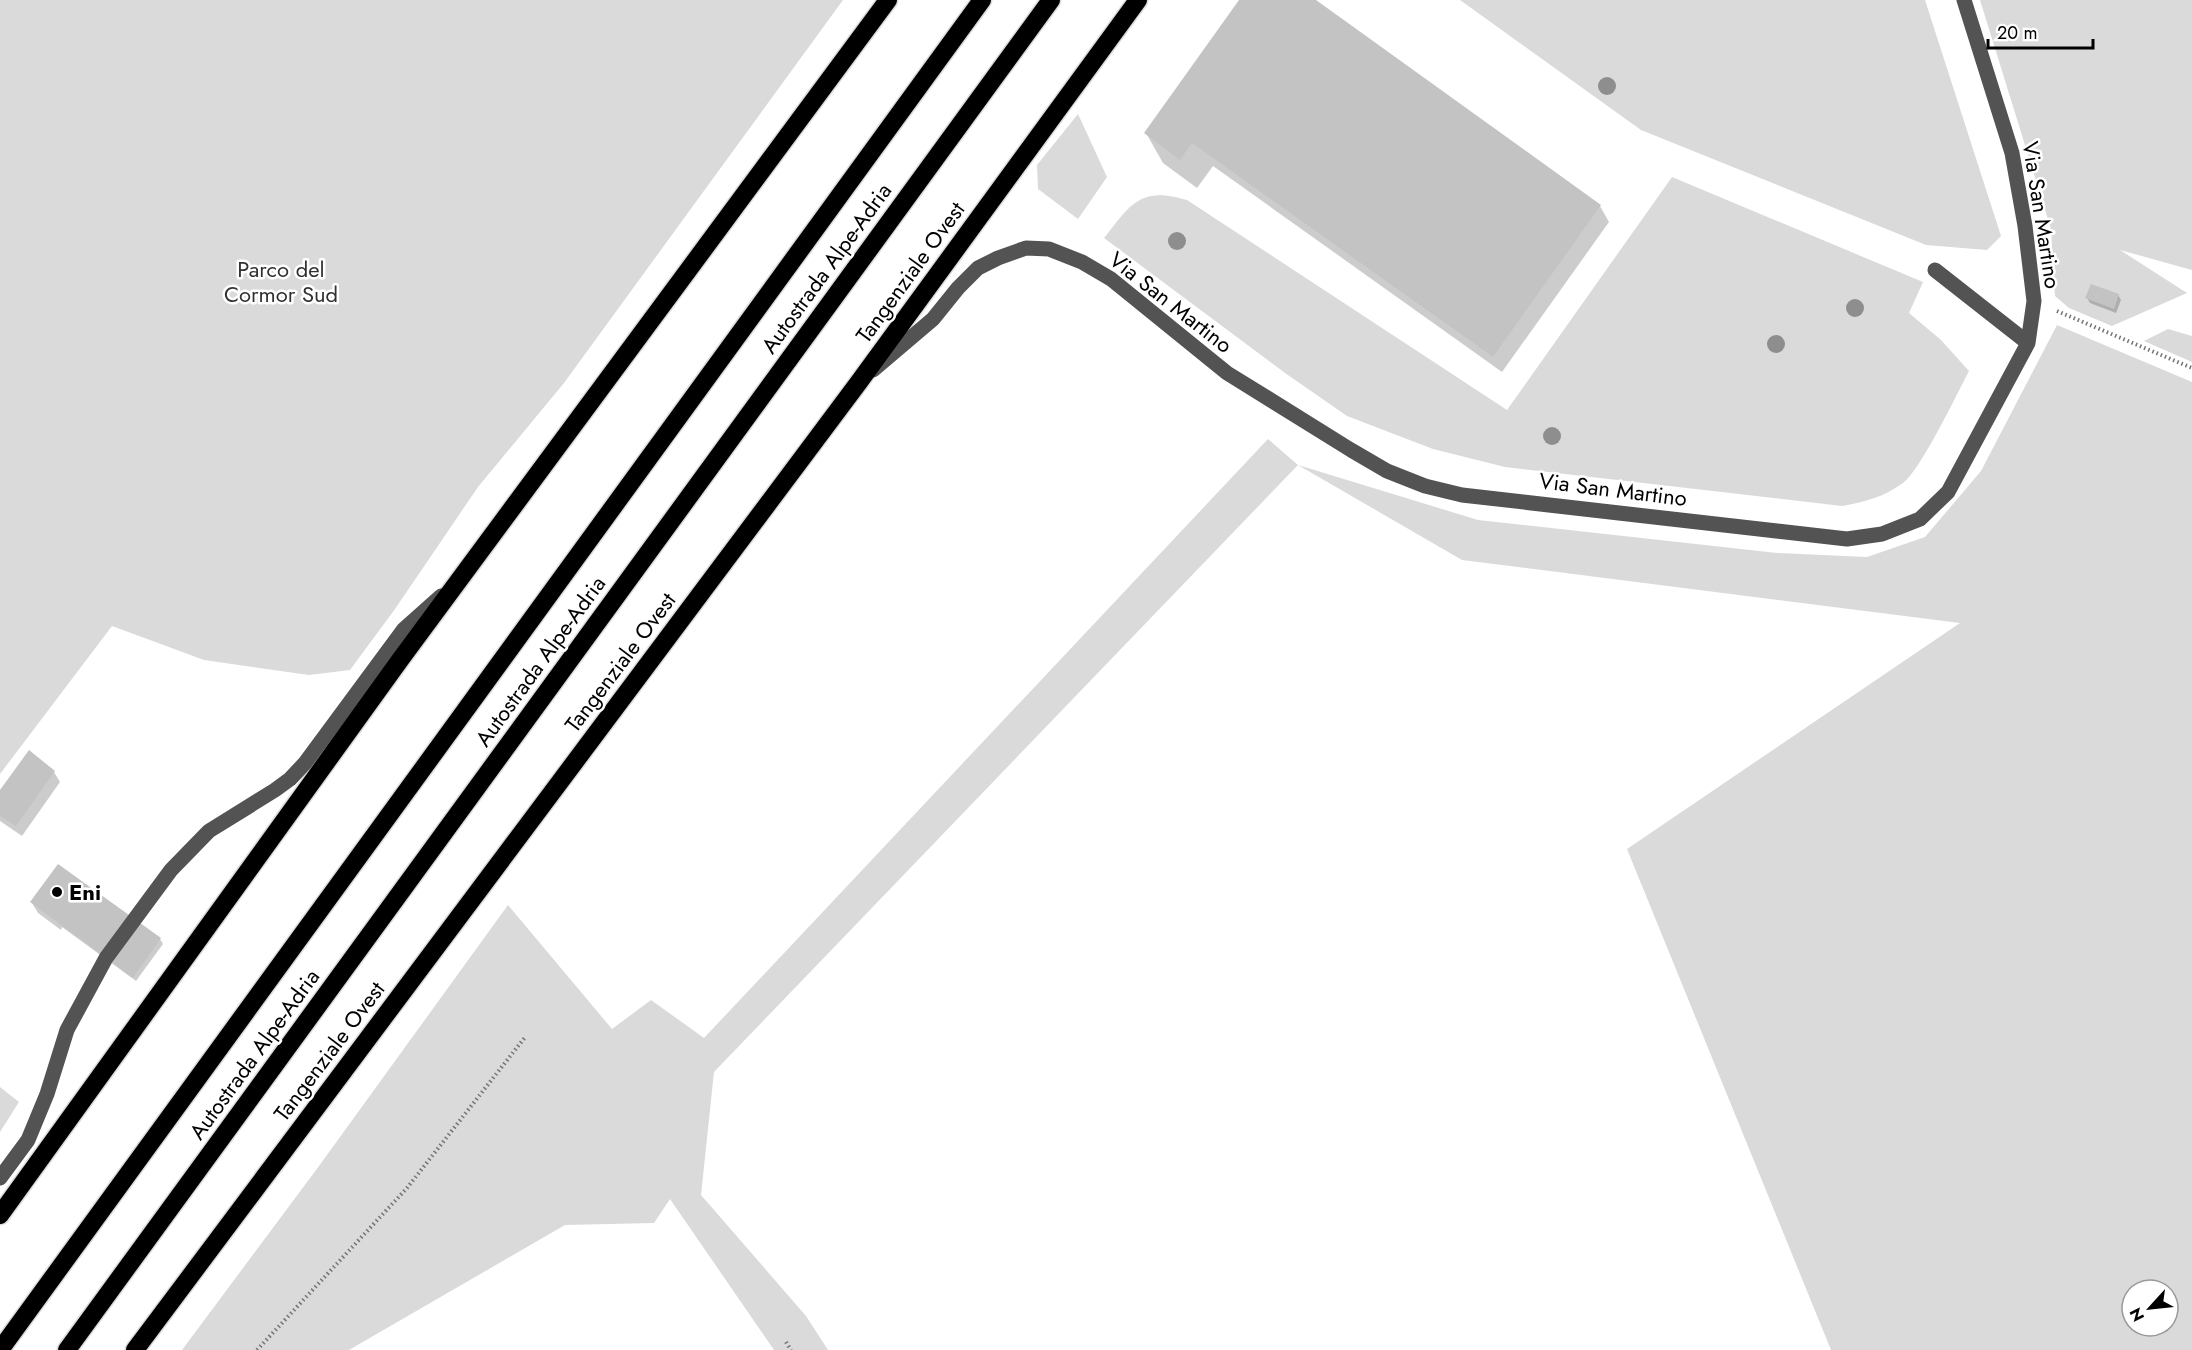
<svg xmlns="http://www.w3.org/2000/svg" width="2192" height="1350" font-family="Jost,sans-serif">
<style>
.green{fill:#dadada;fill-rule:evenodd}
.shadow{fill:#0003}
.building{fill:#c3c3c3}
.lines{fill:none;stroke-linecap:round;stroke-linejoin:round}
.highway-casing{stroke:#dbdbdb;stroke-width:21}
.path{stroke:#757575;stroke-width:4;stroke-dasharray:1.5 3;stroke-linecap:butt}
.minor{stroke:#535353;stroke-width:15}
.highway{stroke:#000;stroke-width:18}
.tree{fill:#8e8e8e}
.poi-dot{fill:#000;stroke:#fff;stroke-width:2}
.labels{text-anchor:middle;stroke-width:5;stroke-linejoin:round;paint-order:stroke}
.street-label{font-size:22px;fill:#000;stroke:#fff}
.park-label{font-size:22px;fill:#313131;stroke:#fff}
.poi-label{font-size:22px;font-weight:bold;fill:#000;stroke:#fff;text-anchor:start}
</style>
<rect width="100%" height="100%" fill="#fff"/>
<path class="green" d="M0,0H843L564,383L478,487L395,609L350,670L309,675L204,660L112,626L0,774Z
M1460,0H1925L2001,236L1987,250L1926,245L1641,130Z
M1980,0H2192V270L2120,250L2187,293L2112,326L2069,308L2055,296L2051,229Z
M1078,114L1107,177L1078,219L1038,189L1037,165Z
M1672,177L1923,282L1909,313L1941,340L1969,371C1957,394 1920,471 1903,483C1884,497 1864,502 1842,506L1505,467L1433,449L1347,416L1285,373L1104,238C1131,204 1140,186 1187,200L1507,410Z
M2057,325L2192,382V1350H1831L1627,849L1960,623L1462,560L1298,465L714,1072L701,1195L806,1316L828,1350H774L670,1199L654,1223L565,1225L349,1350H182L319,1166L508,905L612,1029L651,1000L704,1038L1268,439L1298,465L1478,520L1777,553L1867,557L1925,537L1981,471ZM2132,1290H2168V1326H2132Z
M2168,329L2192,336V362L2144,341Z
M0,1087L19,1102L0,1132Z"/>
<path class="shadow" d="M1241,0H1313L1600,206L1609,222L1502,372L1213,166L1197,188L1163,163L1146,133Z
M2118,295L2121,300L2116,313L2090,303L2087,298Z
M54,772L60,782L22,836L0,821V792Z
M82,882L160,939L163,944L136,981L62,927L61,930L38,913L32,903Z"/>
<path class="building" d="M1239,0H1316L1601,205L1493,357L1192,143L1180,160L1144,133Z
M2091,284L2119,294L2114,309L2085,298Z
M29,750L55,771L16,826L0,816V790Z
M58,864L161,938L133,978L30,902Z"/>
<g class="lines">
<g class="highway-casing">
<path id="highway" d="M0,1215L400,660L888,0
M0,1350L982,0
M67,1350L1051,0
M135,1350L859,382L1138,0"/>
</g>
<path class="path" d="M2057,311L2192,368
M786,1342L791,1350
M257,1350L407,1188L526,1036"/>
<path class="minor" d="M1935,270L2028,343
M873,370L933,319L958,288L978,268L998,258L1026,248L1049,249L1082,262L1111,279L1227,373L1351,450L1387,471L1425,486L1462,495L1847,539L1882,534L1920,519L1948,492L2028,343L2034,301L2025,226L2012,153L1964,0
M0,1178L28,1140L47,1094L67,1030L106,958L171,870L209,831L275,790L290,779L305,763L404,629L441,596"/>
<use href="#highway" class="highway"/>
</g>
<g class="tree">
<circle cx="1607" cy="86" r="9"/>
<circle cx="1177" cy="241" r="9"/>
<circle cx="1855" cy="308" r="9"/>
<circle cx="1776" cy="344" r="9"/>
<circle cx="1552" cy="436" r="9"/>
</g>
<circle class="poi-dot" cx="57" cy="892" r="6"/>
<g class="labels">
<g class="street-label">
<text transform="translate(2042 215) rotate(81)" y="8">Via San Martino</text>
<text transform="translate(826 268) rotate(-54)" y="8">Autostrada Alpe-Adria</text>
<text transform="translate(910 272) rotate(-54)" y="8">Tangenziale Ovest</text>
<text transform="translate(1171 302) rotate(38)" y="8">Via San Martino</text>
<text transform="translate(1613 489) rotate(7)" y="8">Via San Martino</text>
<text transform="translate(540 661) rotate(-54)" y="8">Autostrada Alpe-Adria</text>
<text transform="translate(620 662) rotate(-53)" y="8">Tangenziale Ovest</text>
<text transform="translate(329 1051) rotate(-53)" y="8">Tangenziale Ovest</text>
<text transform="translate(254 1054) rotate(-54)" y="8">Autostrada Alpe-Adria</text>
</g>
<g class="park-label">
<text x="281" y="277">Parco del<tspan x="281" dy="25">Cormor Sud</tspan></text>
</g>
<g class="poi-label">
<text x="69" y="900">Eni</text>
</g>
</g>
<g transform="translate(2150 1308) rotate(243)"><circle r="28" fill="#ffffff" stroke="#999999" stroke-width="1.5"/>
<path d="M0-4.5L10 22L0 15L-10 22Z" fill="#000000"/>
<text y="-9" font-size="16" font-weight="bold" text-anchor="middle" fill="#000000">N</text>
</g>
<path d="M1988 39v9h105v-9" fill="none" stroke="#000000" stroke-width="3"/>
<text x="1997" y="39" font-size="18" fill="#000000" stroke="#ffffff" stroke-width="4.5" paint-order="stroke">20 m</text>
</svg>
